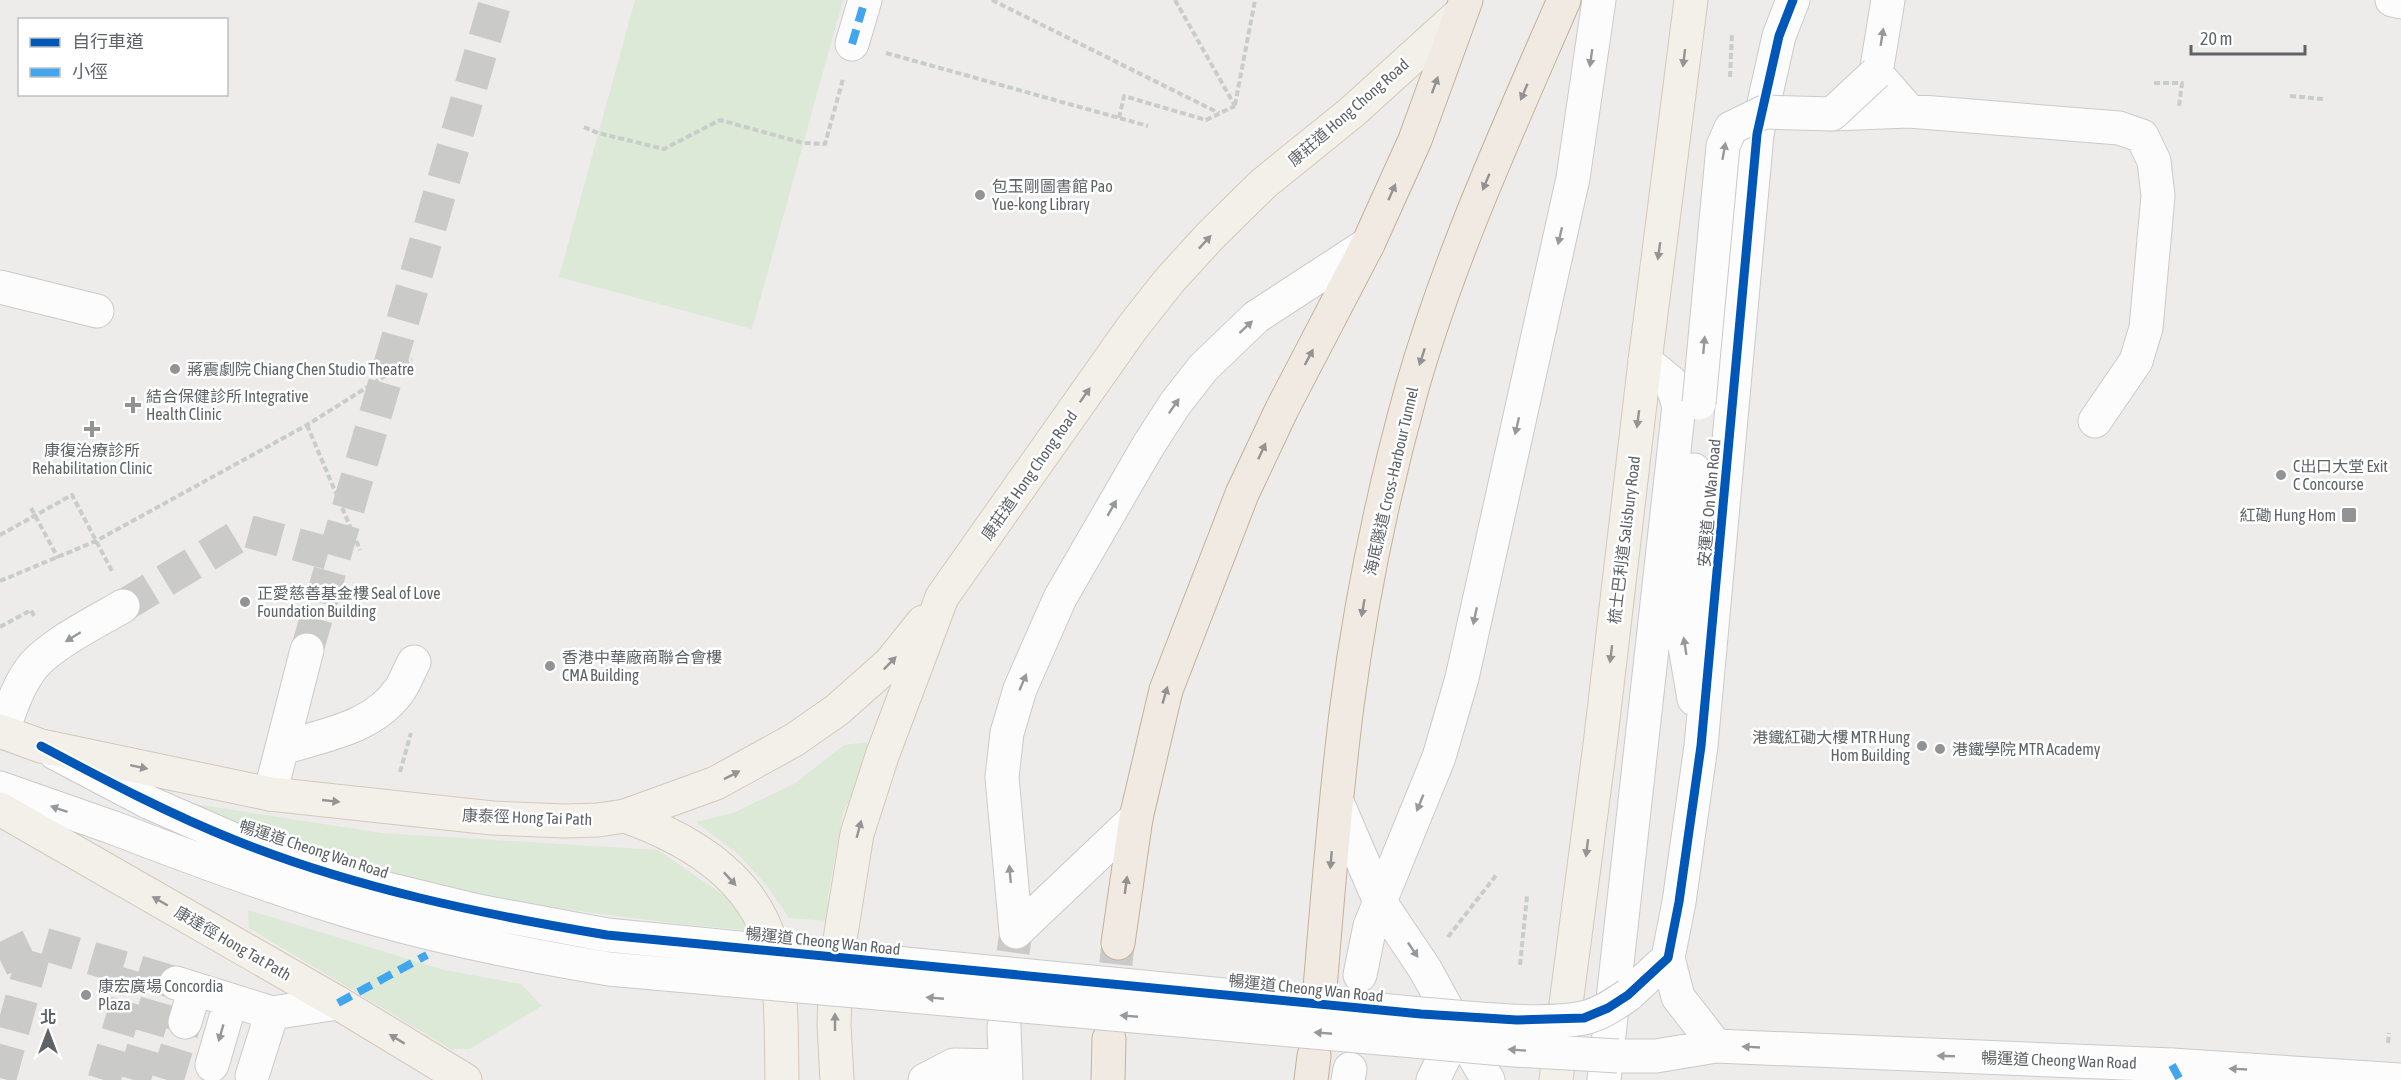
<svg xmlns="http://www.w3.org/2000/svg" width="2401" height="1080" font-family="'Asap Condensed','Noto Sans TC',sans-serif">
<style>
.green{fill:#dbe9d6}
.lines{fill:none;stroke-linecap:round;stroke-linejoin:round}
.minor-tunnel{stroke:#cacac9;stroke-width:33;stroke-dasharray:33 16;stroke-linecap:butt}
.highway-tunnel{stroke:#cacac9;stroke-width:33;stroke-dasharray:33 16;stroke-linecap:butt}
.minor-casing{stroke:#cbcaca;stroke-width:35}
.major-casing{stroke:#d4c8b9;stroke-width:35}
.highway-casing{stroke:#c4b098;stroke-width:35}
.path{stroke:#c8cdcb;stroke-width:4;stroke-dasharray:6 3;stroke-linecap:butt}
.minor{stroke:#fcfcfc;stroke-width:33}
.major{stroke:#f3efe9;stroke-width:33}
.highway{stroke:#f0eae3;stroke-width:33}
.minor-bridge-casing{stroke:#cbcaca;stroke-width:35;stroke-linecap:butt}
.minor-bridge{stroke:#fcfcfc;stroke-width:33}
.quiet{stroke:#41a6ee;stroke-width:8;stroke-dasharray:15 8;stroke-linecap:butt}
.cycleway-casing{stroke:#fff;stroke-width:13}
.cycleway{stroke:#0057b8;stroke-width:9}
.oneway{fill:#96999b}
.oneway2{fill:#939494}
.oneway3{fill:#929292}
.poi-dot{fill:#919395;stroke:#fff;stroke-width:2}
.labels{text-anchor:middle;stroke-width:5;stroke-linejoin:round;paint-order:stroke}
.street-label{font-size:16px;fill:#5f6367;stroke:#fff}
.poi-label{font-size:16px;fill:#5f6367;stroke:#fff;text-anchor:start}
</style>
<rect width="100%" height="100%" fill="#eeecea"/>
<path class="green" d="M635,0H843L752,329L559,277Z
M867,742L872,754L843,813L828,896L829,921L789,918L768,887L739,855L696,822L733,813L794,784L844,745Z
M182,802L382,833L658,850L745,910V930L679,924L540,906L389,879L224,826Z
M248,910L444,970L521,984L542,1006L470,1049H451L249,928Z"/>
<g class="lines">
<path class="minor-tunnel" d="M123,606L247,531L335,555
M307,650L496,0
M0,960L37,942L176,983
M1006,1001L1016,932
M0,1078L37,942
M104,1080L136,971
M134,1080L163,980
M167,1080L185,1022"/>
<path class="highway-tunnel" d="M1111,1013L1118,943"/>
<g class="minor-casing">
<path id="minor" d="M1888,0L1876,73L1909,111
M2392,0L2401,2
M852,44L865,0
M1832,114L1909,111L2119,128L2142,136L2154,161L2158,196L2146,328L2136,361L2095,421
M0,287L97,311
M1694,470L1681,623L1694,699
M2,732C11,709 18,684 34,665C53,643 98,621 123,606
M282,748C324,735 375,728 401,688C406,680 409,671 414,662
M55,753L150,803
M0,788L114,828
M270,794L307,650
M1337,802L1380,902L1425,969L1458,1029
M1016,932L1002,777L1007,733L1020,689L1060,598L1148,446L1175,404L1203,368L1256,317L1368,244
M1016,932L1136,818
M1668,958L1678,997L1716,1046
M1360,975L1370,926L1439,757L1462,678L1573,178L1599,0
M176,983L272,1013L338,1003
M1628,995L1668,958L1679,902L1701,746L1757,134L1779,36L1793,0
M185,1022L195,989
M1004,1027L1006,1080
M1618,1056H1656L1716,1046L2172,1065L2164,1080
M212,1065L231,1000
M252,1076L272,1013
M925,1080L954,1065L1005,1066
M1348,1080L1350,1069
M1433,1080L1458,1029L1488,1080
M1604,1080L1679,406L1671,382L1645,361"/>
</g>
<g class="major-casing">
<path id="major" d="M0,731L41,746L270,794L492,818L565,821L598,820L625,816L716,783L794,740L837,710L890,663L923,622
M0,809L338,1003L465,1080
M625,816C687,838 752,876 771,944C783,987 781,1035 782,1080
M837,1080L834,1025L836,964L857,834L882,756L942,597L1132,328L1169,281L1210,236L1263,184L1352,112L1460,14
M1556,1080L1600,745L1645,361L1691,0"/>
</g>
<g class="highway-casing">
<path id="highway" d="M1118,943L1136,818L1166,690L1242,494L1282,409L1368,244L1415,140L1466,0
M1320,988C1328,894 1335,799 1347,706C1361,599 1383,492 1412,388C1450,255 1509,127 1564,0
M1108,1080L1109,1039
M1311,1080L1314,1056"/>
</g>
<path class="path" d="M992,0L1219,113
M1175,0L1235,106
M886,53L1148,126
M1730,77L1732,34
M2154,83H2182L2179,106
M2290,96L2323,99
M1235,105L1255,0
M1119,118L1124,96L1206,120L1235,106
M584,127L598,133L664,149L720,120L803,143L825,144L843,79
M307,425L360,550
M31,508L58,558
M0,535L72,495L113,573
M0,581L96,541L307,425L412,359
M0,627L31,610L34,616
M400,772L411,733
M1448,937L1497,874
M1520,965L1527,896
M2388,1043L2389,1033"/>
<use href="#minor" class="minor"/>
<use href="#major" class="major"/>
<use href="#highway" class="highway"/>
<g class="minor-bridge-casing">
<path id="minor-bridge" d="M1699,403L1723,146L1731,128L1764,112L1832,114L1876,73
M150,803L237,841L346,879L478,911L607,935L1421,1014C1468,1017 1538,1027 1583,1018C1599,1015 1615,1004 1628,995
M114,828C189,857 265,885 342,909C429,936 519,954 609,969L1514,1050L1618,1056
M2172,1065L2401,1080"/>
</g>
<use href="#minor-bridge" class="minor-bridge"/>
<path class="quiet" d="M852,44L865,0
M338,1003L427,955
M2172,1065L2180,1080"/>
<g class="cycleway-casing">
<path id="cycleway" d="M41,746C105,780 169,814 237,841C355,888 481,914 607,935L1421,1014L1517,1020L1584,1018L1608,1008L1628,995L1668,958L1679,902L1701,746L1757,134L1779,36L1793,0"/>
</g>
<use href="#cycleway" class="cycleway"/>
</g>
<defs><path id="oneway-solid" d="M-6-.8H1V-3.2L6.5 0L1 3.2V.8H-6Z" transform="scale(1.5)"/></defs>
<g class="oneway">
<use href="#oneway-solid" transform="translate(1882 37) rotate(-81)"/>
<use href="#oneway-solid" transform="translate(1591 58) rotate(98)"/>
<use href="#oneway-solid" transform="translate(1724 151) rotate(-80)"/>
<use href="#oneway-solid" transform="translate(1560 236) rotate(103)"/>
<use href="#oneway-solid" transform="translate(1246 327) rotate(-43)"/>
<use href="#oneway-solid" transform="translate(1704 345) rotate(-85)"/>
<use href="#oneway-solid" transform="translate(1174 406) rotate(-55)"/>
<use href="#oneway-solid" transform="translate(1517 426) rotate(103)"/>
<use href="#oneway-solid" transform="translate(1112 508) rotate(-60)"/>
<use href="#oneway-solid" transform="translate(1475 616) rotate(102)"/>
<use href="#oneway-solid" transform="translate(73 637) rotate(148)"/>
<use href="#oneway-solid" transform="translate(1685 646) rotate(-99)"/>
<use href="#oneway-solid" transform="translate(1023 682) rotate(-67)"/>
<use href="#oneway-solid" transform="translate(1420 803) rotate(112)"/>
<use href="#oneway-solid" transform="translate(59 809) rotate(-161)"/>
<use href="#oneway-solid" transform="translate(1010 874) rotate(-95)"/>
<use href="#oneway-solid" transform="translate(1413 950) rotate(56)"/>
<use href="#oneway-solid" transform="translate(935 998) rotate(-175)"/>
<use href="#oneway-solid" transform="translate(1129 1016) rotate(-175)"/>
<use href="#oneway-solid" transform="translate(221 1033) rotate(106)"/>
<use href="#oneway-solid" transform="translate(1323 1033) rotate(-175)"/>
<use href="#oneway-solid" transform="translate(1751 1047) rotate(-177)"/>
<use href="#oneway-solid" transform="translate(1517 1050) rotate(-176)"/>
<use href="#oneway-solid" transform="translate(1946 1056) rotate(-178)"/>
<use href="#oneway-solid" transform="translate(2238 1069) rotate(-177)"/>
</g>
<g class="oneway2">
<use href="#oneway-solid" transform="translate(1684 58) rotate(97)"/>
<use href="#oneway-solid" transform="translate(1205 242) rotate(-47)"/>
<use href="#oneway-solid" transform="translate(1659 251) rotate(98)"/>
<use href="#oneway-solid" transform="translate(1085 395) rotate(-55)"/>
<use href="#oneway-solid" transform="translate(1638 419) rotate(97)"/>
<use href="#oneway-solid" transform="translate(1611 654) rotate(97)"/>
<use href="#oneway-solid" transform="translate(890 663) rotate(-46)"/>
<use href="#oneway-solid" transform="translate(139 767) rotate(12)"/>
<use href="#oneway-solid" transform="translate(732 775) rotate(-27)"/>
<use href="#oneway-solid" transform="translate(331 801) rotate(6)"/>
<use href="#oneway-solid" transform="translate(859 829) rotate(-75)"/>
<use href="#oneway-solid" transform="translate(1587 848) rotate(97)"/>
<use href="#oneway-solid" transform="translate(730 879) rotate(47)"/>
<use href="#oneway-solid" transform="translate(160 901) rotate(-150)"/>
<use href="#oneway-solid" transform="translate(835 1022) rotate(-90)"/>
<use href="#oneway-solid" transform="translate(397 1039) rotate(-149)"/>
</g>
<g class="oneway3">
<use href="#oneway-solid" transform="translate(1435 85) rotate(-70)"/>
<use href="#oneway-solid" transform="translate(1524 92) rotate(113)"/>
<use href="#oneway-solid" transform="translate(1486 182) rotate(113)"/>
<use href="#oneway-solid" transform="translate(1392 192) rotate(-66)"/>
<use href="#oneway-solid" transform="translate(1309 357) rotate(-62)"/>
<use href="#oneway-solid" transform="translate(1422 357) rotate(108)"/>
<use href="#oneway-solid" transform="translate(1262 451) rotate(-65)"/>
<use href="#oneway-solid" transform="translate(1363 608) rotate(100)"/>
<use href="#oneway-solid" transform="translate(1165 695) rotate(-74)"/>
<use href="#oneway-solid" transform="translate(1331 860) rotate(95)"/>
<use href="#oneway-solid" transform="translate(1126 885) rotate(-82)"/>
</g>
<g class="poi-dot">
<circle cx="980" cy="195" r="6"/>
<circle cx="175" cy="369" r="6"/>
<path d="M130 396h6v6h6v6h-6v6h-6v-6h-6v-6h6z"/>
<path d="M89 420h6v6h6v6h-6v6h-6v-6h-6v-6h6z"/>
<circle cx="2281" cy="475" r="6"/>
<rect x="2341" y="507" width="16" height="16" rx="3"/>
<circle cx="245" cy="602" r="6"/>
<circle cx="550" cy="666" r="6"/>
<circle cx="1922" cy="746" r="6"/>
<circle cx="1940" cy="749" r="6"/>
<circle cx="86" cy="995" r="6"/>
</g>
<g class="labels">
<g class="street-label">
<text transform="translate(1348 112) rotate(-41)" y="6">康莊道 Hong Chong Road</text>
<text transform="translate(1029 475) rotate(-55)" y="6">康莊道 Hong Chong Road</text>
<text transform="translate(1391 481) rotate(-77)" y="6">海底隧道 Cross-Harbour Tunnel</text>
<text transform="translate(1709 503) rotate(-85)" y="6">安運道 On Wan Road</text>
<text transform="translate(1624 540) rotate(-83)" y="6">梳士巴利道 Salisbury Road</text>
<text transform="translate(527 817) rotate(2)" y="6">康泰徑 Hong Tai Path</text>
<text transform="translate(314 849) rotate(18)" y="6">暢運道 Cheong Wan Road</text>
<text transform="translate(823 941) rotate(6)" y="6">暢運道 Cheong Wan Road</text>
<text transform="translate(233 943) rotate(30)" y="6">康達徑 Hong Tat Path</text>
<text transform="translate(1306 988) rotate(6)" y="6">暢運道 Cheong Wan Road</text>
<text transform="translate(2059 1060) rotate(2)" y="6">暢運道 Cheong Wan Road</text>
</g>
<g class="poi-label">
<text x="992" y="192">包玉剛圖書館 Pao<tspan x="992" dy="18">Yue-kong Library</tspan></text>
<text x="187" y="375">蔣震劇院 Chiang Chen Studio Theatre</text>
<text x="146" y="402">結合保健診所 Integrative<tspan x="146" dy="18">Health Clinic</tspan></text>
<text x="92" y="456" text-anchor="middle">康復治療診所<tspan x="92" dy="18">Rehabilitation Clinic</tspan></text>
<text x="2293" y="472">C出口大堂 Exit<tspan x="2293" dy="18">C Concourse</tspan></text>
<text x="2336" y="521" text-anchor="end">紅磡 Hung Hom</text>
<text x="257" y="599">正愛慈善基金樓 Seal of Love<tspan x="257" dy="18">Foundation Building</tspan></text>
<text x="562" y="663">香港中華廠商聯合會樓<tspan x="562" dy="18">CMA Building</tspan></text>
<text x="1910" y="743" text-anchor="end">港鐵紅磡大樓 MTR Hung<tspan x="1910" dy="18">Hom Building</tspan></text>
<text x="1952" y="755">港鐵學院 MTR Academy</text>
<text x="98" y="992">康宏廣場 Concordia<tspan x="98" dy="18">Plaza</tspan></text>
</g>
</g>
<rect x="18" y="18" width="210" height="78" fill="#ffffff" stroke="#bfc1c2" stroke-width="1.5"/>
<rect x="30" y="38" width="30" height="9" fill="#0057b8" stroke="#bfc1c2" stroke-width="1.5"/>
<text x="72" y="48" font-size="18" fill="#5f6367">自行車道</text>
<rect x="30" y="68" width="30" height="9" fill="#41a6ee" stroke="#bfc1c2" stroke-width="1.5"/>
<text x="72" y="78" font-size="18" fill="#5f6367">小徑</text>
<g transform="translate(48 1032)" stroke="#ffffff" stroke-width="4.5" paint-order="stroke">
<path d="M0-4.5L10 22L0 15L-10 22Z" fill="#5f6367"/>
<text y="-9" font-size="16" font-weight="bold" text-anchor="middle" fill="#5f6367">北</text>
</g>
<path d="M2191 45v9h114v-9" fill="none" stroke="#5f6367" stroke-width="3"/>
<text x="2200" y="45" font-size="18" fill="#5f6367" stroke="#ffffff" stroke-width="4.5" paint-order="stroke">20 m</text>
</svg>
